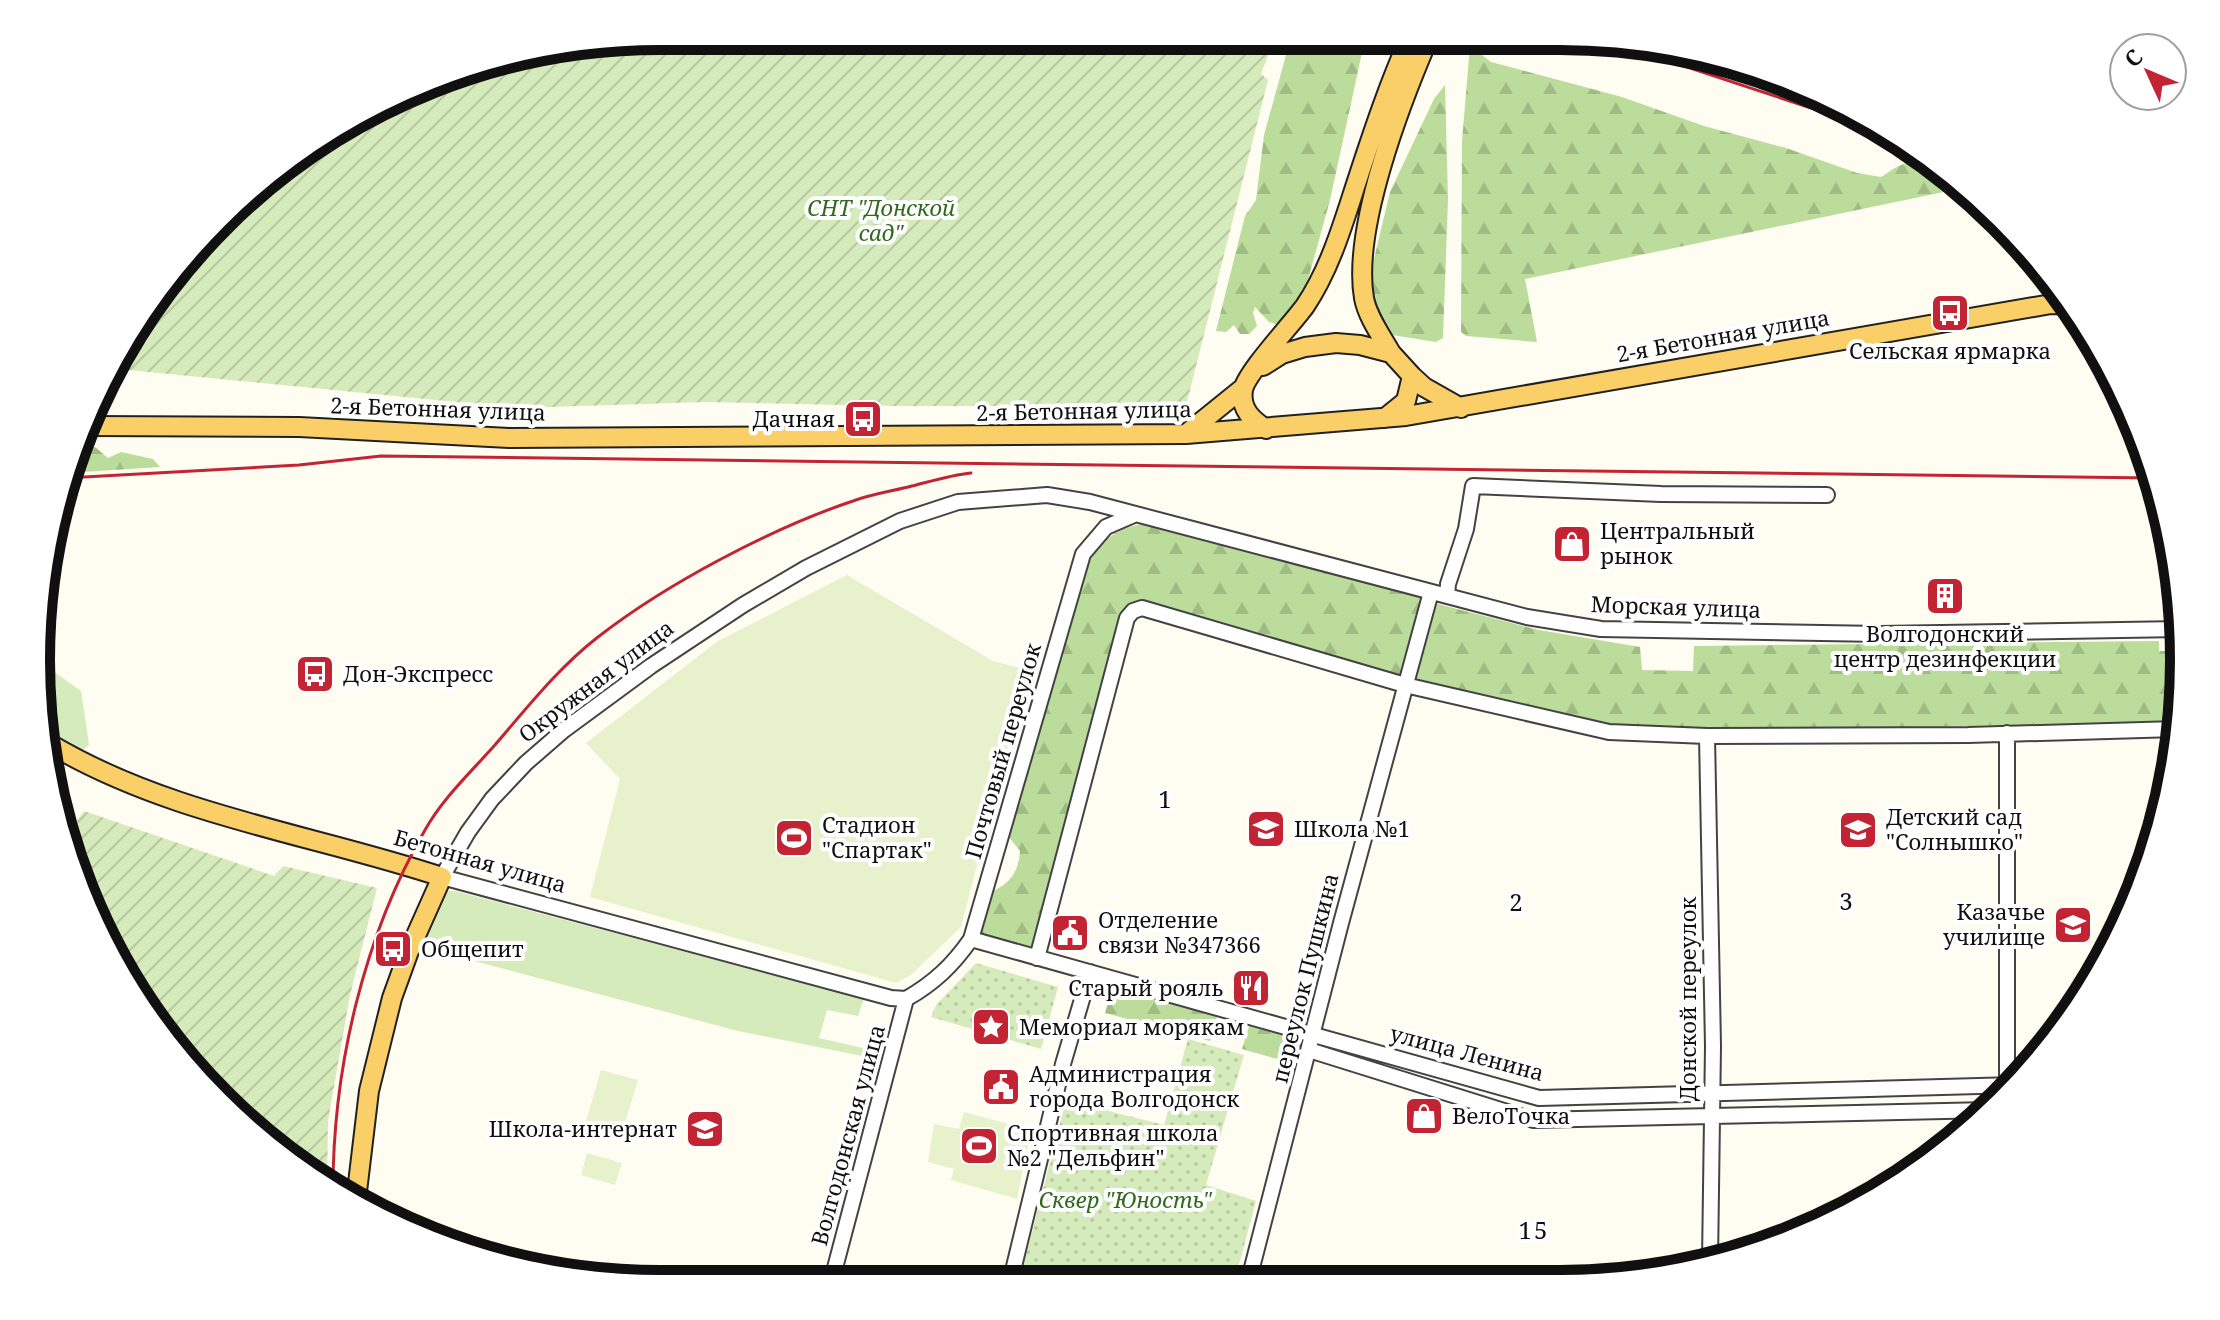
<svg xmlns="http://www.w3.org/2000/svg" width="2220" height="1320" font-family="'Noto Serif',serif">
<style>
.grass{fill:#d6ebbb}
.forest{fill:url(#forest-firs)}
.park{fill:url(#park-dots)}
.garden{fill:url(#garden-furrows)}
.pitch{fill:#e7f2cd}
.lines{fill:none;stroke-linecap:round;stroke-linejoin:round}
.minor-casing{stroke:#434343;stroke-width:18}
.major-casing{stroke:#212121;stroke-width:22}
.minor{stroke:#fff;stroke-width:14}
.major{stroke:#facf67;stroke-width:18}
.rail{stroke:#c32434;stroke-width:3}
.labels{text-anchor:middle;stroke-width:8;stroke-linejoin:round;paint-order:stroke}
.park-label{font-size:22px;font-style:italic;fill:#31691e;stroke:#fff}
.street-label{font-size:22px;fill:#101010;stroke:#fff}
.poi-label{font-size:22px;fill:#101010;stroke:#fff;text-anchor:start}
.neighbourhood-label{font-size:24px;letter-spacing:2px;fill:#101010;stroke:#fff}
.rim{fill:none;stroke:#101010;stroke-width:10}
</style>
<defs>
<pattern id="forest-firs" width="22" height="20" patternUnits="userSpaceOnUse" patternTransform="scale(2)"><rect width="22" height="20" fill="#bbdc9a"/><path d="M5 1l3.5 6h-7zM16 11l3.5 6h-7z" fill="#a0bc84"/></pattern>
<pattern id="park-dots" width="8" height="8" patternUnits="userSpaceOnUse" patternTransform="scale(2)"><rect width="8" height="8" fill="#d6ebbb"/><path d="M2 2h.1M6 6h.1" fill="none" stroke="#b7c8a0" stroke-width="1.8" stroke-linecap="round"/></pattern>
<pattern id="garden-furrows" width="10" height="10" patternUnits="userSpaceOnUse" patternTransform="scale(2)"><rect width="10" height="10" fill="#d6ebbb"/><path d="M-1 1l2-2M0 10L10 0M9 11l2-2" fill="none" stroke="#b7c8a0"/></pattern>
</defs>
<rect width="100%" height="100%" fill="#fffcf2"/>
<path class="grass" d="M36,659L81,691L89,745L83,750L48,730Z
M446,891H455L864,999L858,1016L827,1010L819,1038L881,1052L877,1059L738,1031L421,947L418,945Z"/>
<path class="forest" d="M1296,37H1362L1363,48L1330,200L1298,316L1287,328L1269,322L1255,307L1253,313L1257,326L1249,334H1240L1234,325L1226,332L1216,331L1245,216L1256,200L1264,135L1288,48Z
M1470,46L1491,62L1622,97L1704,126L1786,148L1857,173L1881,177C1888,173 1896,166 1904,164C1922,159 1950,177 1963,188L1525,279L1537,342L1466,336L1461,332L1462,141Z
M1445,85L1448,199L1443,338L1436,342L1386,334L1367,321L1368,284L1390,192L1434,99Z
M95,447L108,458L121,452L153,459L160,467L67,473L73,451Z
M1141,524L1163,527L1424,598L1425,602L1400,680L1131,606L1034,952L979,938L993,891C1011,883 1019,870 1020,851L1008,836L1081,578C1096,547 1106,532 1141,524Z
M1434,603L1539,630L1640,647L1642,670L1693,671L1694,646L2159,641V651H2181L2182,643L2184,660L2178,722L1605,733L1412,680Z
M1113,984L1218,1013L1210,1041L1105,1013Z
M1250,1023L1306,1037L1298,1065L1242,1049Z"/>
<path class="park" d="M976,963L1058,987L1041,1049L931,1017L936,1005Z
M1188,1039L1244,1055L1206,1185L1256,1201L1234,1283H1019L1066,1100L1164,1125Z"/>
<path class="garden" d="M660,36L1275,37L1261,74L1268,80L1186,406H893L706,402L518,408L118,369L165,281L281,165L460,69Z
M84,811L274,876L283,866L377,888L350,995L328,1121L327,1186L313,1179L165,1039L69,861L65,836Z"/>
<path class="pitch" d="M847,575L993,661L1028,670L961,927L911,975L896,983L590,897L620,779L586,743L718,641Z
M601,1070L638,1080L620,1139L584,1128Z
M964,1112L1031,1130L1017,1199L951,1180L954,1169L928,1162L934,1124L959,1129Z
M587,1153L622,1163L615,1185L581,1175Z"/>
<g class="lines">
<g class="minor-casing">
<path id="minor" d="M1447,596L1448,584L1466,529L1473,486L1661,494L1827,495
M2007,733V1093
M1707,736L1713,1046L1710,1261
M971,939L1539,1098L2015,1085
M1037,958L1127,618L1133,611L1142,608L1405,685L1609,732L1707,736L1968,735L2177,729
M906,999L891,998L442,877L468,832L492,799L526,763L564,730L651,666L743,605L806,568L900,521L958,502L1047,495L1090,502L1527,617L1601,629L1880,634L2181,629
M906,999C934,983 953,965 971,939L1083,554L1106,527L1136,514
M1309,1050L1533,1120L1989,1110
M831,1283L906,999
M1010,1283L1063,1064L1090,972
M1248,1283L1341,923L1431,592"/>
</g>
<g class="major-casing">
<path id="major" d="M1391,353C1382,337 1367,316 1364,298C1352,228 1401,102 1429,37
M1263,366L1282,354L1305,347L1336,343L1360,345L1391,353L1412,376L1406,401L1385,418
M1412,376L1424,387L1461,408
M87,426L299,427L509,438L1186,434L1406,416L2051,304L2072,305
M1266,429C1252,420 1240,409 1243,390C1246,373 1292,324 1305,306C1330,269 1343,224 1357,181C1373,132 1389,84 1410,37
M1186,434L1243,388
M50,744C169,815 312,834 442,877L409,951L392,998L369,1091L356,1200"/>
</g>
<use href="#minor" class="minor"/>
<use href="#major" class="major"/>
<path class="rail" d="M1596,37L1893,135
M66,478L299,465L381,456L2154,478
M333,1189C333,1067 364,936 425,830C443,798 470,773 494,746C527,708 558,668 598,637C666,584 772,528 853,501C872,494 893,491 912,486C932,481 951,475 971,473"/>
</g>
<defs>
<g id="bus-square" transform="scale(2)"><rect x="-9" y="-9" width="18" height="18" rx="4" fill="#c32434" stroke="#fff"/><path d="M-5-6H5V4H4V6H2V4H-2V6H-4V4H-5ZM-3.5-4V0h7V-4ZM-3.5 1.2v1.5H-2V1.2ZM2 1.2v1.5H3.5V1.2Z" fill="#fff"/></g>
<g id="shop-square" transform="scale(2)"><rect x="-9" y="-9" width="18" height="18" rx="4" fill="#c32434" stroke="#fff"/><path d="M-5-2.5h2.3a2.7 3.5 0 0 1 5.4 0H5L5.5 6h-11ZM-1.5-2.5h3a1.5 2.3 0 0 0-3 0Z" fill="#fff"/></g>
<g id="building-square" transform="scale(2)"><rect x="-9" y="-9" width="18" height="18" rx="4" fill="#c32434" stroke="#fff"/><path d="M-4-6H4V6H1V3H-1V6H-4ZM-2.5-4.3h1.7v1.8h-1.7ZM.8-4.3h1.7v1.8H.8ZM-2.5-1h1.7V.8h-1.7ZM.8-1h1.7V.8H.8Z" fill="#fff"/></g>
<g id="school-square" transform="scale(2)"><rect x="-9" y="-9" width="18" height="18" rx="4" fill="#c32434" stroke="#fff"/><path d="M0-5L7-2L0 1L-7-2ZM-4 1L0 2.5L4 1V4Q0 6-4 4Z" fill="#fff"/></g>
<g id="stadium-square" transform="scale(2)"><rect x="-9" y="-9" width="18" height="18" rx="4" fill="#c32434" stroke="#fff"/><path d="M0-5a6.5 5 0 1 0 0 10a6.5 5 0 1 0 0-10ZM-3.5-1.8h7v3.6h-7Z" fill="#fff"/></g>
<g id="university-square" transform="scale(2)"><rect x="-9" y="-9" width="18" height="18" rx="4" fill="#c32434" stroke="#fff"/><path d="M0-5L7-2L0 1L-7-2ZM-4 1L0 2.5L4 1V4Q0 6-4 4Z" fill="#fff"/></g>
<g id="civic-square" transform="scale(2)"><rect x="-9" y="-9" width="18" height="18" rx="4" fill="#c32434" stroke="#fff"/><path d="M-.6-6.5H3V-4.5H.6V-3L4-1V1h2V6H-6V1h2V-1L-.6-3ZM-1.2 2.5V6h2.4V2.5Z" fill="#fff"/></g>
<g id="restaurant-square" transform="scale(2)"><rect x="-9" y="-9" width="18" height="18" rx="4" fill="#c32434" stroke="#fff"/><path d="M-5-6h1v4h1v-4h1v4h1v-4h1v5L-1.5 .5V6h-2V.5L-5-1ZM5-6V6H3V1.5H1.5Q1.5-4 5-6Z" fill="#fff"/></g>
<g id="sight-square" transform="scale(2)"><rect x="-9" y="-9" width="18" height="18" rx="4" fill="#c32434" stroke="#fff"/><path d="M0-6L1.8-2.2L6-1.7L2.9 1.2L3.7 5.4L0 3.3L-3.7 5.4L-2.9 1.2L-6-1.7L-1.8-2.2Z" fill="#fff"/></g>
</defs>
<g fill-rule="evenodd">
<use href="#bus-square" x="1950" y="313"/>
<use href="#bus-square" x="863" y="419"/>
<use href="#shop-square" x="1572" y="544"/>
<use href="#building-square" x="1945" y="596"/>
<use href="#bus-square" x="315" y="674"/>
<use href="#school-square" x="1266" y="829"/>
<use href="#school-square" x="1858" y="830"/>
<use href="#stadium-square" x="794" y="838"/>
<use href="#university-square" x="2073" y="925"/>
<use href="#civic-square" x="1070" y="933"/>
<use href="#bus-square" x="393" y="949"/>
<use href="#restaurant-square" x="1251" y="988"/>
<use href="#sight-square" x="991" y="1027"/>
<use href="#civic-square" x="1001" y="1087"/>
<use href="#shop-square" x="1424" y="1116"/>
<use href="#school-square" x="705" y="1129"/>
<use href="#stadium-square" x="979" y="1146"/>
</g>
<g class="labels">
<g class="park-label">
<text x="881" y="216">СНТ "Донской<tspan x="881" dy="25">сад"</tspan></text>
<text x="1125" y="1208">Сквер "Юность"</text>
</g>
<g class="street-label">
<text transform="translate(1723 336) rotate(-10)" y="8">2-я Бетонная улица</text>
<text transform="translate(438 409) rotate(2)" y="8">2-я Бетонная улица</text>
<text transform="translate(1084 411) rotate(-1)" y="8">2-я Бетонная улица</text>
<text transform="translate(1676 607) rotate(2)" y="8">Морская улица</text>
<text transform="translate(596 681) rotate(-37)" y="8">Окружная улица</text>
<text transform="translate(1003 751) rotate(-74)" y="8">Почтовый переулок</text>
<text transform="translate(480 861) rotate(16)" y="8">Бетонная улица</text>
<text transform="translate(1305 978) rotate(-76)" y="8">переулок Пушкина</text>
<text transform="translate(1688 999) rotate(-90)" y="8">Донской переулок</text>
<text transform="translate(1467 1053) rotate(15)" y="8">улица Ленина</text>
<text transform="translate(848 1135) rotate(-75)" y="8">Волгодонская улица</text>
</g>
<g class="poi-label">
<text x="1950" y="359" text-anchor="middle">Сельская ярмарка</text>
<text x="835" y="427" text-anchor="end">Дачная</text>
<text x="1600" y="539">Центральный<tspan x="1600" dy="25">рынок</tspan></text>
<text x="1945" y="642" text-anchor="middle">Волгодонский<tspan x="1945" dy="25">центр дезинфекции</tspan></text>
<text x="343" y="682">Дон-Экспресс</text>
<text x="1886" y="825">Детский сад<tspan x="1886" dy="25">"Солнышко"</tspan></text>
<text x="822" y="833">Стадион<tspan x="822" dy="25">"Спартак"</tspan></text>
<text x="1294" y="837">Школа №1</text>
<text x="2045" y="920" text-anchor="end">Казачье<tspan x="2045" dy="25">училище</tspan></text>
<text x="1098" y="928">Отделение<tspan x="1098" dy="25">связи №347366</tspan></text>
<text x="421" y="957">Общепит</text>
<text x="1223" y="996" text-anchor="end">Старый рояль</text>
<text x="1019" y="1035">Мемориал морякам</text>
<text x="1029" y="1082">Администрация<tspan x="1029" dy="25">города Волгодонск</tspan></text>
<text x="1452" y="1124">ВелоТочка</text>
<text x="677" y="1137" text-anchor="end">Школа-интернат</text>
<text x="1007" y="1141">Спортивная школа<tspan x="1007" dy="25">№2 "Дельфин"</tspan></text>
</g>
<g class="neighbourhood-label">
<text x="1166" y="808">1</text>
<text x="1847" y="910">3</text>
<text x="1517" y="911">2</text>
<text x="1534" y="1239">15</text>
</g>
</g>
<path d="M0 0H2220V1320H0ZM660 50H1560A610 610 0 0 1 2170 660V660A610 610 0 0 1 1560 1270H660A610 610 0 0 1 50 660V660A610 610 0 0 1 660 50Z" fill="#fff" fill-rule="evenodd"/>
<path class="rim" d="M660 50H1560A610 610 0 0 1 2170 660V660A610 610 0 0 1 1560 1270H660A610 610 0 0 1 50 660V660A610 610 0 0 1 660 50Z"/>
<g transform="translate(2148 72) rotate(314)"><circle r="38" fill="#ffffff" stroke="#9f9f9f" stroke-width="2"/>
<path d="M0-6L14 30L0 20L-14 30Z" fill="#c32434"/>
<text y="-12" font-size="22" font-weight="bold" text-anchor="middle" fill="#101010">С</text>
</g>
</svg>
